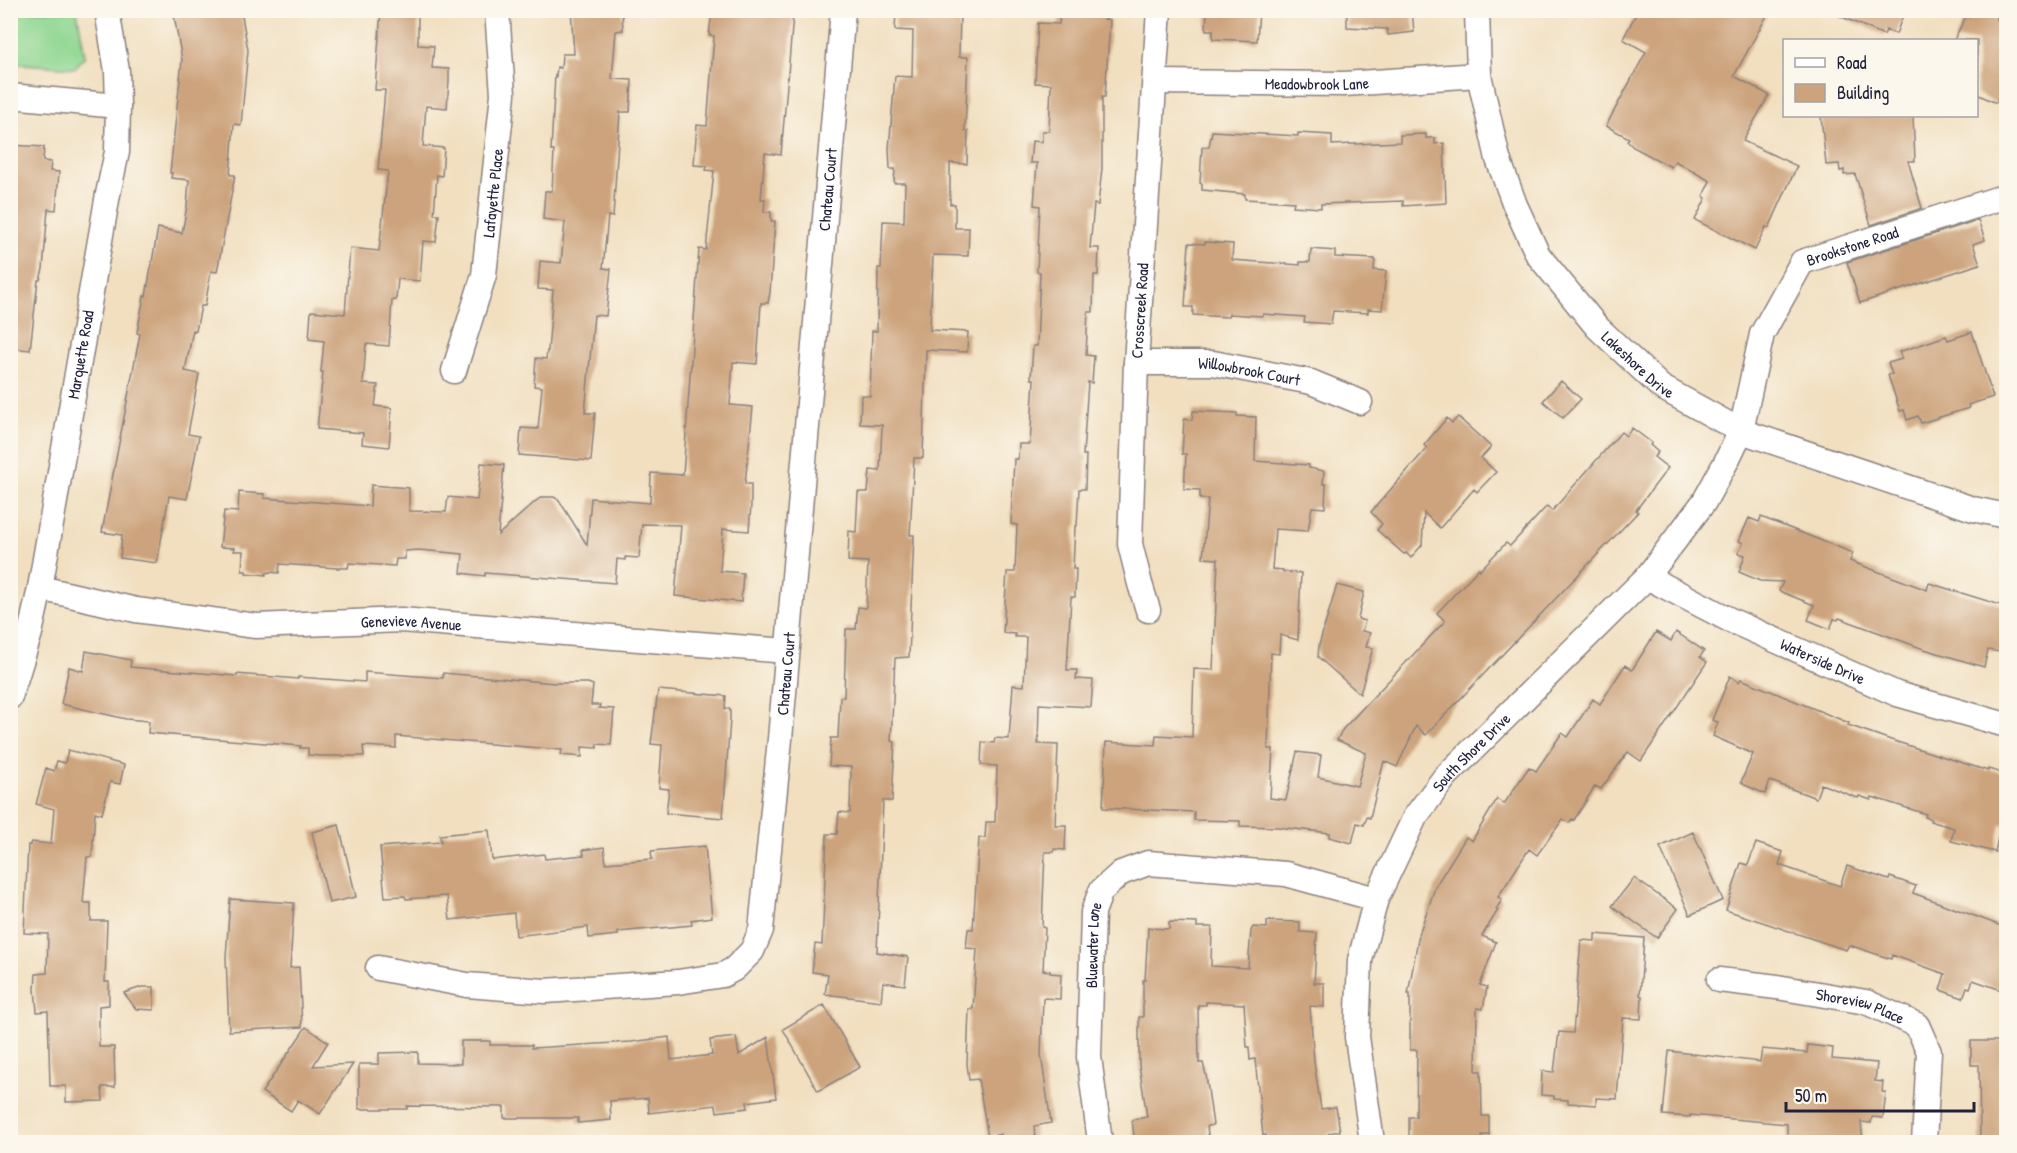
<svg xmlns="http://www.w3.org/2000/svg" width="2017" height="1153" font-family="'Patrick Hand',sans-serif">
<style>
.green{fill:#8ed690;stroke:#587c66;stroke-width:1.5}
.building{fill:#cca37c}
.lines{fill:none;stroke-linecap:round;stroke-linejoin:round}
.minor-casing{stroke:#8a807e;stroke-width:27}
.minor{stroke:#fff;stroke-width:24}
.labels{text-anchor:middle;stroke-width:6;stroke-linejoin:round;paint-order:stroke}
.street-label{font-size:16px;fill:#22223b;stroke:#fbf7ec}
</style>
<rect width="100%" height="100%" fill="#fbf7ec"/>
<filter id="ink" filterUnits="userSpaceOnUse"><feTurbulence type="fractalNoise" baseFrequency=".0167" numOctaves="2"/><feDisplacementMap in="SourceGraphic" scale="12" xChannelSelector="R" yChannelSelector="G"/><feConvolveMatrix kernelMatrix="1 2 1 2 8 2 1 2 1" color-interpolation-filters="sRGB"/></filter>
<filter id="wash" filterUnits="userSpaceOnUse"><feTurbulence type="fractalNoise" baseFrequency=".008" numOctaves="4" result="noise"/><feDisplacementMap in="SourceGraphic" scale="24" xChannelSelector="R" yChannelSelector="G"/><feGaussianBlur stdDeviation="1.35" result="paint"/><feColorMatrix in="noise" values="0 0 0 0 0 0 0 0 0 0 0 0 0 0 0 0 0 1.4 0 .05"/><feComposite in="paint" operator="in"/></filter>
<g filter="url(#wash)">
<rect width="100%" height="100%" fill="#f1dfc0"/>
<path class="green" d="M10,11H77L85,56L75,68L11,63Z"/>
<g id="blocks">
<path class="building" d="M173,10H241L248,50L241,125L234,124L230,175H235L217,272L211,271L205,306H201L196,331L193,330L185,371L199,374L188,434L199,436L187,499L169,496L157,563L120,558L122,535L102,532L140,334L137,333L144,296H146L158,228L182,233L187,206L189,180L171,178L172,173H170L182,60Z
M381,10H418V45L434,46L432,68L449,69V80L447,108L426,106L423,146L444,148L442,176L437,175L434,214H439L436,242L423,241L420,281L398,279L396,300H392L389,346L366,344L363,384L378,385L375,406L392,408L389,447L362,444L363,433L317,429L323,372H321L324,341L309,339L311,311L345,314L350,248L379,251L388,171L378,170L385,90H375Z
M571,10H622L623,30L616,31L612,79L632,80L630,112H620L613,217L608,216L603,268L611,269L606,316L594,315L585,413H595L591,461L519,455L521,428L538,429L542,387L534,386L536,358L546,359L547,351H548L553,290L538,289L540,261L561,263L565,222L543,219L545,191H552L554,151H551L555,75L556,76L557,67L561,68L562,54H574Z
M728,10H769L768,14L793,16L781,155L765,153L761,199H765L764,212H771V221H775L770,292L768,303H761L757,364L733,362L730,405L753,407L745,484H751V505L749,531L723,529L720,571L743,573L741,602L675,596L681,525L642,524L639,558L625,557V560L617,559L615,583L485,573V576L461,573L463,554L419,550L405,551V559H396L395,566L349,563L348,568H337L280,564L279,573L270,572L266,573V575L246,573V571H242L243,551H234L235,548L220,547L224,511L238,512L239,492L264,494V498L370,506L371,485L409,488V511L446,512L448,497L477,500L481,463L504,465L498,535L536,501L542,497H554L559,500L587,545L591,498L650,503L651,473L683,475L699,249L706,250L714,171L706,170L707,166L694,165L696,137L697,125L707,126L714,36L709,35L712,12L727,14Z
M896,10H960L959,57H968L965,131H968L967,164L950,163V204H955V228H969L968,256L933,255L930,330L968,332L967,352L926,350L923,458H914L910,535H914L909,657L895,658L891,741L895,742L892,801H883L877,952L908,957L905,985L883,982L881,1001L825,994L828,974L812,972L815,944L822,945L827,834H837L839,812L850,813L851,767L829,766L831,738H838L840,697H844L846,629H856L858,607L866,608L868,562L848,561L849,531L856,532L858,492H868L870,470L880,471L882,425L860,424L861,395L870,396L872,331H877L878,268H881L883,221L904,222L905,183H894L895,169H890L889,149L895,76L912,77L913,31L895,30Z
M1060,10H1104V19L1110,20L1105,97H1102V168L1098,205L1094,204L1090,248H1099L1098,275H1094L1093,312H1088L1086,355L1094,356L1092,383L1088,382L1083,455H1086L1085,489H1079L1077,526H1075L1073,569H1076L1075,597H1071L1067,670H1077L1076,679L1093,680L1091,707L1039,704L1038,744L1058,745L1055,825H1066L1065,850L1054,849V852H1045L1042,927L1045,928L1043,970L1050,971V973L1061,974L1060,999L1043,998L1041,1054L1051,1123L1034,1126L1035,1137L1003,1142L1001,1134L988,1137L978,1079L969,1080L967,1064L969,1009H973L977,949L966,948L968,929H973L979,838H985L986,822H995L997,766L981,765L982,742L994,743L995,738L1009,739L1013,685L1024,686L1026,637H1015V634L1003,633L1007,572H1015L1017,525L1011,524L1014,459H1018L1019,444H1030L1034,379H1031L1033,346H1037L1040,272H1037L1040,206L1034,205L1037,163H1030L1032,141L1042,142V131H1049L1051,84L1035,83L1038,23L1059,24Z
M1207,10H1259L1257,41L1213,39V30H1206Z
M1347,10H1412L1414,32L1388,35L1387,29L1347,27Z
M1638,10H1770L1734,76L1769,95L1743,141L1797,166L1769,228L1766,227L1755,250L1695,220L1706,198L1703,196L1710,181L1675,161L1671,167L1633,147L1627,141L1629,138L1606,126L1646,52L1623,39Z
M1826,10H1905L1896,34L1886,30L1884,35Z
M1972,10H2000L1996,19L2007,24V94L2000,91L1996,103L1977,94V40H1954L1966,16L1969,17Z
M1821,116H1913L1915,161H1908L1922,208L1871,225L1855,174L1844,175V170L1840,171L1839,164L1826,165Z
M1212,131L1298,136V133L1332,135V145L1400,142V135L1426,134V138H1435V144L1444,143L1446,203L1403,206V201L1321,204V208L1293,206L1294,202L1245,199V194L1202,190V184L1200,183L1202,147H1209Z
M10,145L44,147L43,161L51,162L50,171L59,172L56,210L48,209L43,269L40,280H38L30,350L10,348Z
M1978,220L1985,240L1973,244L1980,264L1860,303L1847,262Z
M1205,242L1233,244L1232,260L1300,265V262H1310L1311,249L1335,251V257L1375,259L1374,270L1386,271L1382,310L1368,309V313L1333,311L1331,324L1304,322L1305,317L1263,314L1262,316L1229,314L1228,317L1193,315V307H1185L1189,243L1205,244Z
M1972,332L1993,397L1968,405L1969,408L1921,423L1918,416L1907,420L1904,410L1900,411L1888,375L1892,374L1888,363L1902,359L1899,352L1946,336L1948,340Z
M1561,381L1581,399L1563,418L1543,401Z
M1193,411L1237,413V416L1256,417L1255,461L1309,465V468L1324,471L1323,484H1326L1325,508L1312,507L1308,531L1275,529L1272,569L1283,570V572L1301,573L1298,640L1280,635L1279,654L1271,653L1268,749H1273L1270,798L1286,800L1297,752L1321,755L1318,777L1357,786L1366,753L1337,740L1343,729L1445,621L1437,613L1479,568L1480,570L1506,543L1510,546L1547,506L1552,511L1621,432L1626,436L1632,428L1652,443L1650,445L1658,452L1654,457L1668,468L1636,510L1638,512L1426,735L1416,726L1397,767L1384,761L1370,818L1367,817L1364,825L1357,823L1352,843L1329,837L1330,833L1277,827L1240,826V821L1194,820V812L1103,808L1106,742L1155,745L1156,735L1192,737L1194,669L1213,670L1218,559L1203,558L1208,499H1200V490L1184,489L1186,454H1182L1184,419L1192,420Z
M1458,417L1491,447L1481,458L1496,472L1477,492L1474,489L1440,528L1424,513L1422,545L1411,558L1406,553L1404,554L1377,530L1382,524L1371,512L1427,448L1424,445L1447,418L1452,423Z
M1761,517L1853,553L1850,561L1927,590L1929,583L2007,607V653L1988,650L1984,667L1921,648L1839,618L1838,620L1834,619L1830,629L1808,620L1814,605L1779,591L1783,582L1760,581L1739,572L1745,555L1738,553L1743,543L1739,541L1749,518L1759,522Z
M1337,585L1364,592L1358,619L1365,621L1362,631L1370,633L1366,647L1373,648L1360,694L1318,657L1319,645Z
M1656,632L1671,641L1676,632L1704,651L1700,657L1707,662L1641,761L1628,752L1601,789L1595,786L1574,820L1572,819L1569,823L1563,819L1537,855L1529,849L1498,897L1502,900L1496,909L1498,910L1482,936L1496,942L1480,985L1487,987L1483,1009L1477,1008L1476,1071H1481L1482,1116H1489V1135H1482V1143L1409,1141V1117H1416L1417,1050H1410V994H1408L1419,934L1436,885L1466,837L1472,841L1497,799L1504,804L1529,767L1536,771L1562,733L1568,737L1593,699L1600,704L1625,665L1632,670Z
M86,651L131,660L130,667L237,676V674L298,679V677L365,682V672L443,678V673L555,683H588L593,685L591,705H600L599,708L614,709L611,745L597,744V748L582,747V757L561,755L562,750L396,736V748L363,746L364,756H321L308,755V748H300L301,746L148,733L149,721L126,719L61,704L69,667L83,671Z
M1730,676L1739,682L1741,679L1849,723L1848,725L1891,740L1988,771V769L2007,774V825L2001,824L1995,852L1951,841L1954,828L1930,821L1931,819L1925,817L1926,814L1872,797L1871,800L1859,796L1858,798L1821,784L1816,798L1770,781L1765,794L1745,785L1741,782L1753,754L1713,736L1718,722L1712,720Z
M658,690L726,696L725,709H730V719L723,818L666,813L669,789L659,788L662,745L651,744Z
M68,750L124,765L120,784L110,782L102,814L95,812L92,857H87L83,903H91V921H107L105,982H109V1005L99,1006V1047H114L115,1087H102L103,1101L66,1102V1086H50L48,1011L37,1012L35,989L36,974L47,973L48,934L24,933L28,845H30L31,842L51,844L54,809L36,804L46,768L54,771L57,761L65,763Z
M339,825L356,897L329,903L312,832Z
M489,830L492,860L544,854L545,859L584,855L583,850L604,847L606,863L652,859L651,851L705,846L712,917L691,920L692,925L618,932V935L589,938L588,927L516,936L514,913L450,920L447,896L406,899L405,896L385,897L380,847L441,842L440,835Z
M1693,832L1723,900L1690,915L1660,847Z
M1756,843L1783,852L1779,865L1840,886L1847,866L1889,880L1890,877L1916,886L1913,893L2007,928V992L1973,980L1970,988L1967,987L1963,998L1940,990L1945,974L1892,955L1891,959L1849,945L1846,950L1726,910L1741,863L1748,865Z
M1634,878L1678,909L1657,938L1612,906Z
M230,899L294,903L290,968L299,967L302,1027L229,1031L226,957Z
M1267,921L1300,922V932L1317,933L1314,983H1324V1007L1310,1006L1314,1062L1321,1109L1336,1107L1340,1131L1329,1133V1135L1308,1139L1309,1143H1267L1266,1135L1263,1136L1255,1059L1250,1060L1249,1047H1247L1244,1004L1206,1002V1005H1198L1199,1063H1203L1206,1075L1213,1125L1207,1126L1209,1143H1135L1132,1120L1147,1117L1139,1065V1017H1143V980H1145L1148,928L1169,929V922L1197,923V927H1212L1211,966L1248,968L1251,931L1253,927L1267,928Z
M1595,934L1644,938L1640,995L1642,996L1641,1019L1623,1018L1617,1099L1596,1098V1105L1568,1103V1100L1554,1099V1096L1541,1095L1542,1071L1554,1072L1559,1032L1573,1033L1581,940L1595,941Z
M142,987H154V1010L136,1009L124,993Z
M824,1005L860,1067L818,1091L783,1029Z
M306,1027L328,1042L313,1066L353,1064L320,1114L298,1100L291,1111L262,1092Z
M669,1037L671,1060L712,1055L710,1040L736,1037L739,1055L768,1037L776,1098L747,1102L748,1108L717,1112L716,1105L649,1113L648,1098L610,1101L611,1120L578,1123V1118H504V1107L407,1106V1109H359V1064H379V1053L418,1052V1063L461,1064V1041H490V1045H532V1048L631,1042Z
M1971,1041H2007V1143H1980L1979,1065H1971Z
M1808,1045L1833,1048L1832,1059L1877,1063L1875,1081L1883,1082L1882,1092L1886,1093L1883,1118L1872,1117L1871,1123L1861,1122L1863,1143H1787V1124L1690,1115V1117L1663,1115L1669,1051L1760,1062L1762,1049L1807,1053Z"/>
</g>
</g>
<g filter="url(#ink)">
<use href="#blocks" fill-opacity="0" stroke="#8a807e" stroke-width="1.5"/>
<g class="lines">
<g class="minor-casing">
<g id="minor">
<path id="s1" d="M1477,10L1479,75L1498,159L1515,205L1538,255L1597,327L1661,387L1741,431L1973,509L2006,516"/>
<path id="s2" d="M1155,82L1344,84L1479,75"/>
<path d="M10,96L118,106"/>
<path id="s3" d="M1136,363H1213L1311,382L1360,402"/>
<path id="s4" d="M454,371L484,275L503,94L497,10"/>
<path id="s5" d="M1647,577L1730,620L1897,694L2006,725"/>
<path id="s6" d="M40,588L136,610L256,626L401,620L787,651"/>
<path id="s7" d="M1148,610L1140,584L1130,544L1136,363L1159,10"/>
<path id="s8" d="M10,697L30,633L40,588L108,194L117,152L118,106L117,71L107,10"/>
<path id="s9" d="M378,968L467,985L545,991L678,982L723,975L734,969L752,951L761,930L780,739L843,10"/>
<path id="s10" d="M1719,980L1777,987L1866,1002L1917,1025L1929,1052L1924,1142"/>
<path id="s11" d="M1100,1142L1089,1057L1093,912L1101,891L1121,873L1148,863L1286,874L1376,899"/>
<path id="s12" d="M1372,1142L1357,1037L1360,960L1376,899L1415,817L1445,777L1647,577L1704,502L1726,462L1741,431L1762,334L1802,262L2006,196"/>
</g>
</g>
<use href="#minor" class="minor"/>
</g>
</g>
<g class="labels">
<g class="street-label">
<text dy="6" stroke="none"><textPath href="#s2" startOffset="162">Meadowbrook Lane</textPath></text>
<text dy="6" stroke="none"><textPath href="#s9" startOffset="1152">Chateau Court</textPath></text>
<text dy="6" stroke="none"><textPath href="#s4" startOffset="183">Lafayette Place</textPath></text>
<text dy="6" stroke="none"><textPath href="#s12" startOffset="1080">Brookstone Road</textPath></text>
<text dy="6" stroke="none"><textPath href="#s7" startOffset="302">Crosscreek Road</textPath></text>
<text dy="6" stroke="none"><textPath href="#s8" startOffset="350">Marquette Road</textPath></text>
<text dy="6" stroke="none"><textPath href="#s1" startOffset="404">Lakeshore Drive</textPath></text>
<text dy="6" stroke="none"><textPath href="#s3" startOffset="114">Willowbrook Court</textPath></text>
<text dy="6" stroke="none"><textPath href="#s6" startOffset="375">Genevieve Avenue</textPath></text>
<text dy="6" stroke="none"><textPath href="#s5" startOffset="195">Waterside Drive</textPath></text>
<text dy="6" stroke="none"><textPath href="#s9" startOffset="666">Chateau Court</textPath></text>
<text dy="6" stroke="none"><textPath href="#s12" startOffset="423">South Shore Drive</textPath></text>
<text dy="6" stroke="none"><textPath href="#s11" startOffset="198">Bluewater Lane</textPath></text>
<text dy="6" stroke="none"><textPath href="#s10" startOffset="144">Shoreview Place</textPath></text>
</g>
</g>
<rect width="2017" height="1153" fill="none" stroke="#fbf7ec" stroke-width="36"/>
<rect x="1783" y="39" width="195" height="78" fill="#fbf7ec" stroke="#a4a2a5" stroke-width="1.5"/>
<rect x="1795" y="58" width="30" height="9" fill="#ffffff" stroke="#a4a2a5" stroke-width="1.5"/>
<text x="1837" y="69" font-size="18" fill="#22223b">Road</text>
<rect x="1795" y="84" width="30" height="18" fill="#cca37c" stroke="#a4a2a5" stroke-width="1.5"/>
<text x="1837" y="99" font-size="18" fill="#22223b">Building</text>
<path d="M1786 1102v9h188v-9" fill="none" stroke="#22223b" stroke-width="3"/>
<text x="1795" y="1102" font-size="18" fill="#22223b" stroke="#fbf7ec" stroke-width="4.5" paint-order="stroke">50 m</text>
</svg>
